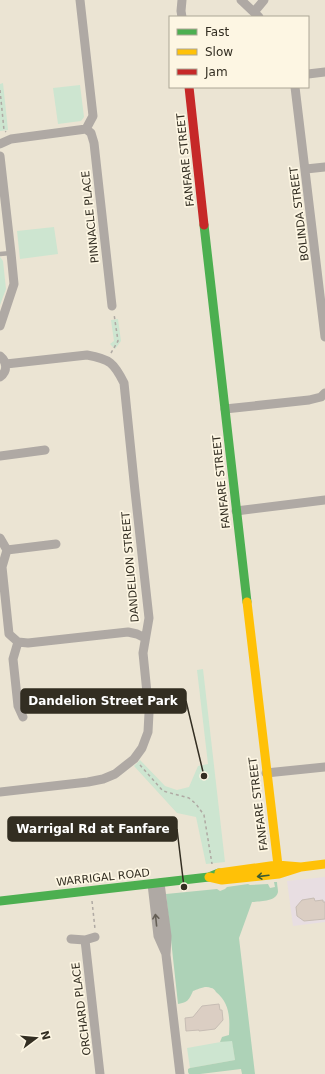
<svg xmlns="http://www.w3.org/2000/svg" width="325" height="1074" font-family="'DejaVu Sans',sans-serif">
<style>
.education{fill:#e8dee2}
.green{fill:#cde5d0}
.forest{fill:#add2b7}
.building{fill:#dbcec3;stroke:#c7bdb4}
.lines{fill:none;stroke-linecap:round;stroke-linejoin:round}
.path{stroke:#afa9a3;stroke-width:1.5;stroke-dasharray:3 3;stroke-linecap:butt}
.lane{stroke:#afa9a4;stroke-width:4.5}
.street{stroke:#afa9a4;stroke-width:9}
.fast{stroke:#4caf50;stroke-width:9}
.slow{stroke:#ffc107;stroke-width:9}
.jam{stroke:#c62828;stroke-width:9}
.oneway{stroke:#3c5b32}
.oneway2{stroke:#655f56}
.labels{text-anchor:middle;stroke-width:3.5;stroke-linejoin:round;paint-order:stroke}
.street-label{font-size:11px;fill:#332e22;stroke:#fdf6e3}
.leader{fill:none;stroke:#332e22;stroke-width:1.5}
.callout-dot{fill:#332e22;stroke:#fdf6e3;stroke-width:1.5}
.callout{fill:#332e22;stroke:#332e22;stroke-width:1.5}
.callout-label{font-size:12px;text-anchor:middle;font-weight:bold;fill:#fff}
</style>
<rect width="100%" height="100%" fill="#ebe4d3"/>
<path class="education" d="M325,877V922L293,926L287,881Z"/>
<path class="green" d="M3,83L8,130L0,131V84Z
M80,85L84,117L81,121L58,124L53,88Z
M54,227L58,254L20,259L17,231Z
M0,257L3,261L6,289L0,305Z
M118,319L121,341L115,349L110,344L114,341L111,320Z
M203,669L225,862L206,864L196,817L177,813L134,766L140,760L165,786L177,790L189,787L198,766L208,764L197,670Z
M232,1040L235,1060L190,1068L187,1048Z"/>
<path class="forest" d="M274,882H277C277,885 278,889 278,892C276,902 260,901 252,902L239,938L255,1074H242L241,1069L200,1074H189L188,1072V1069L190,1068L235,1060L232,1041L220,1042L222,1037L229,1035C230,1019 230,1003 216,992C215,990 213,988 211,988C206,985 198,989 193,991C189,1000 188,1002 178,1004L166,894L217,889L220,891L225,889L227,887L248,884L250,885L268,884L270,888L275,887Z"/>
<path class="building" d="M314,898L315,901L323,900V902H325V919L304,921L297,916L296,907L302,900Z
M219,1004L220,1010H222L223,1020L215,1029L199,1031V1030L186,1031L185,1018L193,1017L202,1006Z"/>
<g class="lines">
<path class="path" d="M0,90L4,130L6,132
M111,353L118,341L114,314
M140,765L163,791L189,798L196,804L204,815L212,864
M92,901L95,929"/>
<path class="lane" d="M0,254L11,253"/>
<path class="street" d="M241,0L259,17
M254,12L264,0
M182,17L181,11L182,0
M308,74L325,72
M295,87L325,337
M86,129L91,133L94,143L112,306
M0,144L11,139L86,129L93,116L80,0
M0,156L11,253L14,284L0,326
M306,169L325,167
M0,356C7,362 8,371 0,377
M225,409L309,400L321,397L325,393
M0,456L45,450
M236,511L325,500
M0,538L7,550L2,567L9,634L18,642
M7,550L56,544
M18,642L28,643L128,632L137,634L145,638
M18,642L13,659L18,706L23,717
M266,773L325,767
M0,792L88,782L103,779L115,774L134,759L142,748L148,732L149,713L143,653L149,618L135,491L124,383C114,363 110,359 87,355L6,364
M160,883L167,936L166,955L180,1074
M152,884L158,936L166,954
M71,939L85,940L95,937
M85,940L100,1074"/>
<path class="fast" d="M204,225L247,602
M0,901L209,877L219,873"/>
<path class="slow" d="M247,602L279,874
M219,873L277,865L301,867
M209,877L222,880L279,874L301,867L325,864"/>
<path class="jam" d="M189,87L204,225"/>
</g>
<defs><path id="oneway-shaft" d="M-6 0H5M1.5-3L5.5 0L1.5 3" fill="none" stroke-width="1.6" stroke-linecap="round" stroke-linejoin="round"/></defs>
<use class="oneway" href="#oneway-shaft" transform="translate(263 876) rotate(173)"/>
<use class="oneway2" href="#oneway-shaft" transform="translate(156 920) rotate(-96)"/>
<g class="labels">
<g class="street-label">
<text transform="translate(185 160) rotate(-96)" y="4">FANFARE STREET</text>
<text transform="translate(299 214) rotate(-97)" y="4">BOLINDA STREET</text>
<text transform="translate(90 217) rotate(-96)" y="4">PINNACLE PLACE</text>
<text transform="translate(221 482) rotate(-96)" y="4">FANFARE STREET</text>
<text transform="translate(130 567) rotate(-95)" y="4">DANDELION STREET</text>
<text transform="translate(258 804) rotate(-97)" y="4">FANFARE STREET</text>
<text transform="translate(103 877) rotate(-6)" y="4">WARRIGAL ROAD</text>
<text transform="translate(81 1009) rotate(-97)" y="4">ORCHARD PLACE</text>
</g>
</g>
<path class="leader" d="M204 776L186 701M184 887L177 829"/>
<g class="callout-dot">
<circle cx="204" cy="776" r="4"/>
<circle cx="184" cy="887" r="4"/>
</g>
<g class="callout">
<rect x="21" y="689" width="165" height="24" rx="4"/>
<rect x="8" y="817" width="169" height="24" rx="4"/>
</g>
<g class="callout-label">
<text x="103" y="705">Dandelion Street Park</text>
<text x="93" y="833">Warrigal Rd at Fanfare</text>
</g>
<rect x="169" y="16" width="140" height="72" fill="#fdf6e3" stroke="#aca696"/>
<rect x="177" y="29" width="20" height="6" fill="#4caf50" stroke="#aca696"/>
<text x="205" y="36" font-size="12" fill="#332e22">Fast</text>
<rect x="177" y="49" width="20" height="6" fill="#ffc107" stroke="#aca696"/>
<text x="205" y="56" font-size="12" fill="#332e22">Slow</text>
<rect x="177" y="69" width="20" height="6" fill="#c62828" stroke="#aca696"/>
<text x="205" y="76" font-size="12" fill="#332e22">Jam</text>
<g transform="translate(36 1038) rotate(74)" stroke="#fdf6e3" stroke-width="3" paint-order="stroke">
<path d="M0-3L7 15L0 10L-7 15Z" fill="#332e22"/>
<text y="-6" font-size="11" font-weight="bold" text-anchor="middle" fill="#332e22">N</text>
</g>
</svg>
